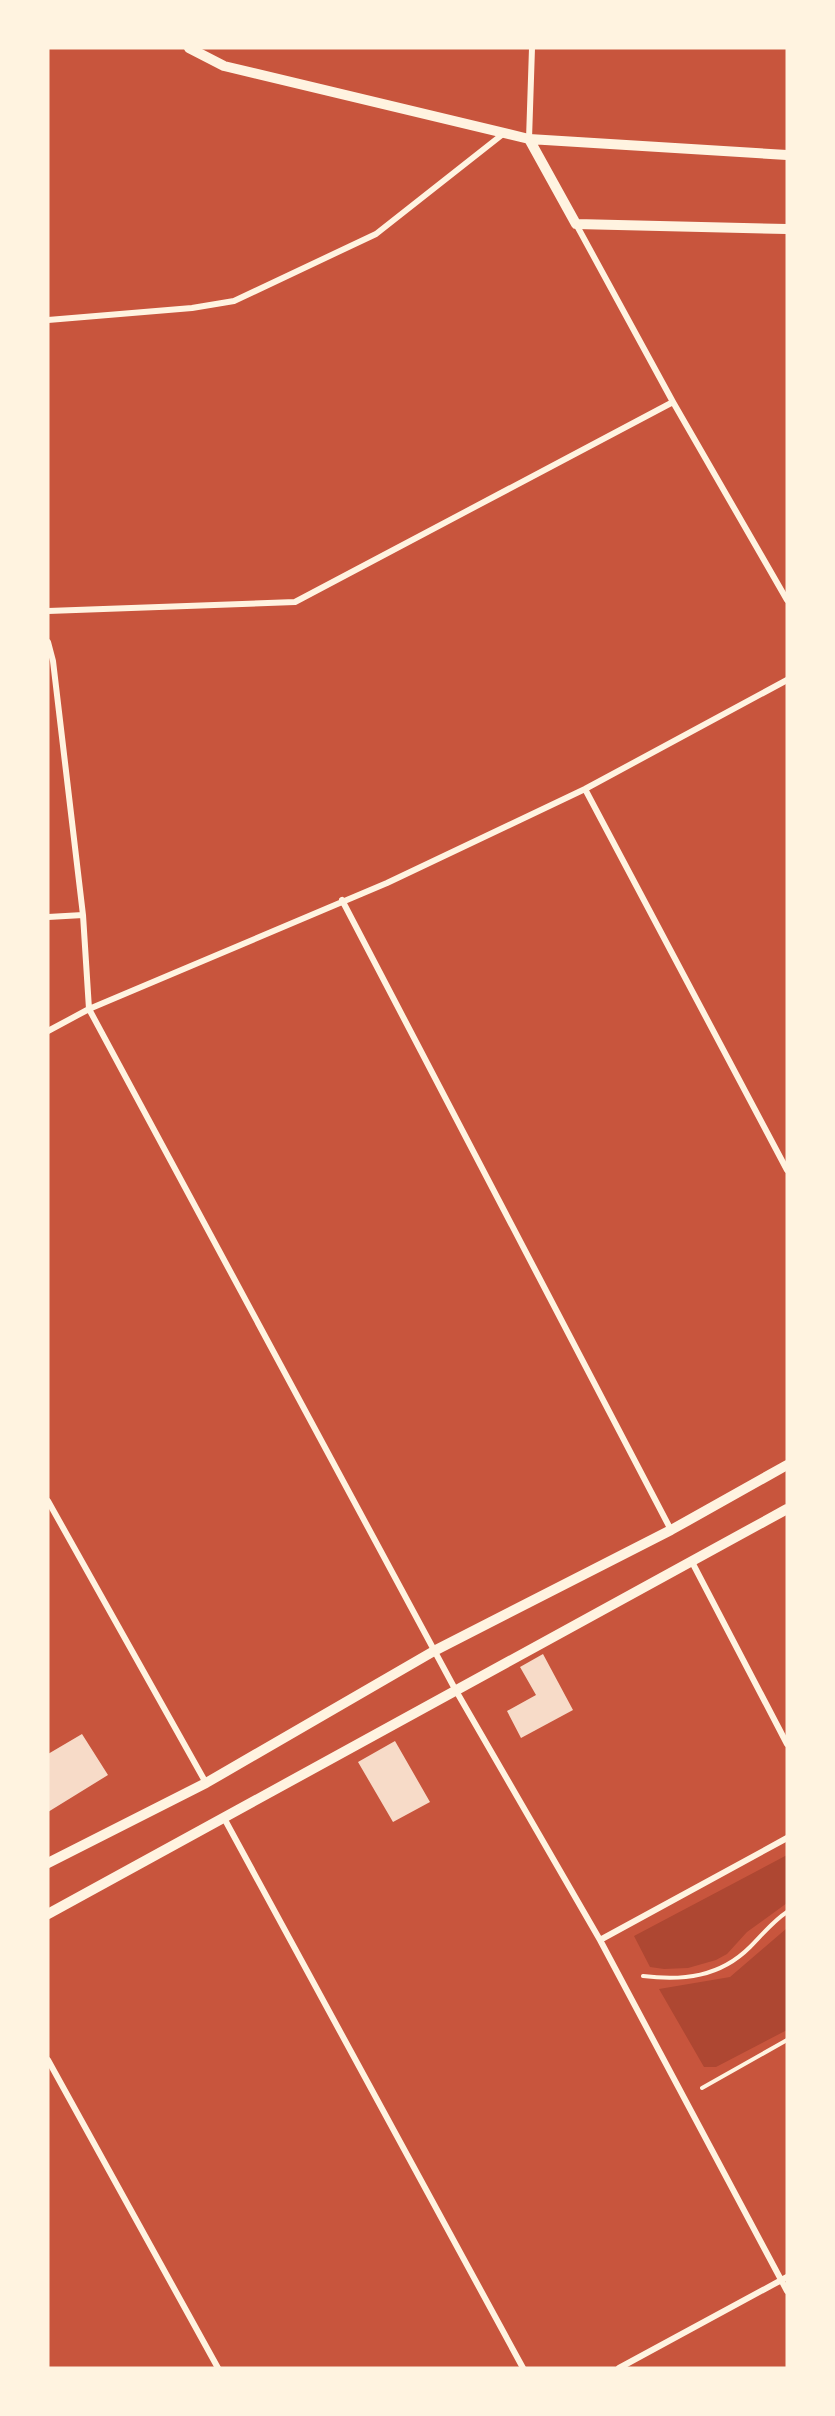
<svg xmlns="http://www.w3.org/2000/svg" width="835" height="2416" font-family="'Public Sans',sans-serif">
<style>
.green{fill:#ae4732}
.building{fill:#f7dbc8}
.lines{fill:none;stroke-linecap:round;stroke-linejoin:round}
.path{stroke:#fff3e0;stroke-width:4}
.minor{stroke:#fff3e0;stroke-width:6}
.tertiary{stroke:#fff3e0;stroke-width:10}
</style>
<rect width="100%" height="100%" fill="#c8553d"/>
<path class="green" d="M787,1855V1903L747,1932L727,1954L716,1960L688,1968L664,1969L650,1967L634,1936Z
M787,1928V2030L716,2067H704L659,1989L730,1977Z"/>
<path class="building" d="M543,1654L573,1710L521,1738L507,1711L536,1695L520,1667Z
M82,1734L108,1775L48,1812V1754Z
M395,1741L430,1802L393,1822L358,1762Z"/>
<g class="lines">
<path class="path" d="M643,1976C683,1981 720,1977 750,1947C761,1936 773,1921 787,1912
M702,2088L787,2040"/>
<path class="minor" d="M529,139L532,48
M576,224L673,402L787,600
M48,320L192,308L234,301L376,234L503,134
M48,611L295,602L673,402
M48,642L53,661L83,915L89,1009L455,1689L600,1940L787,2291
M585,789L787,1170
M342,900L671,1530
M48,917L83,915
M48,1031L89,1009L387,883L585,789L787,680
M48,1501L206,1783
M692,1562L787,1744
M224,1818L523,2368
M600,1940L787,1838
M48,2060L218,2368
M619,2368L787,2277"/>
<path class="tertiary" d="M189,48L224,66L529,139L787,155
M529,139L576,224L787,229
M48,1863L206,1783L434,1651L671,1530L787,1465
M48,1914L787,1509"/>
</g>
<rect width="835" height="2416" fill="none" stroke="#fff3e0" stroke-width="99"/>
</svg>
